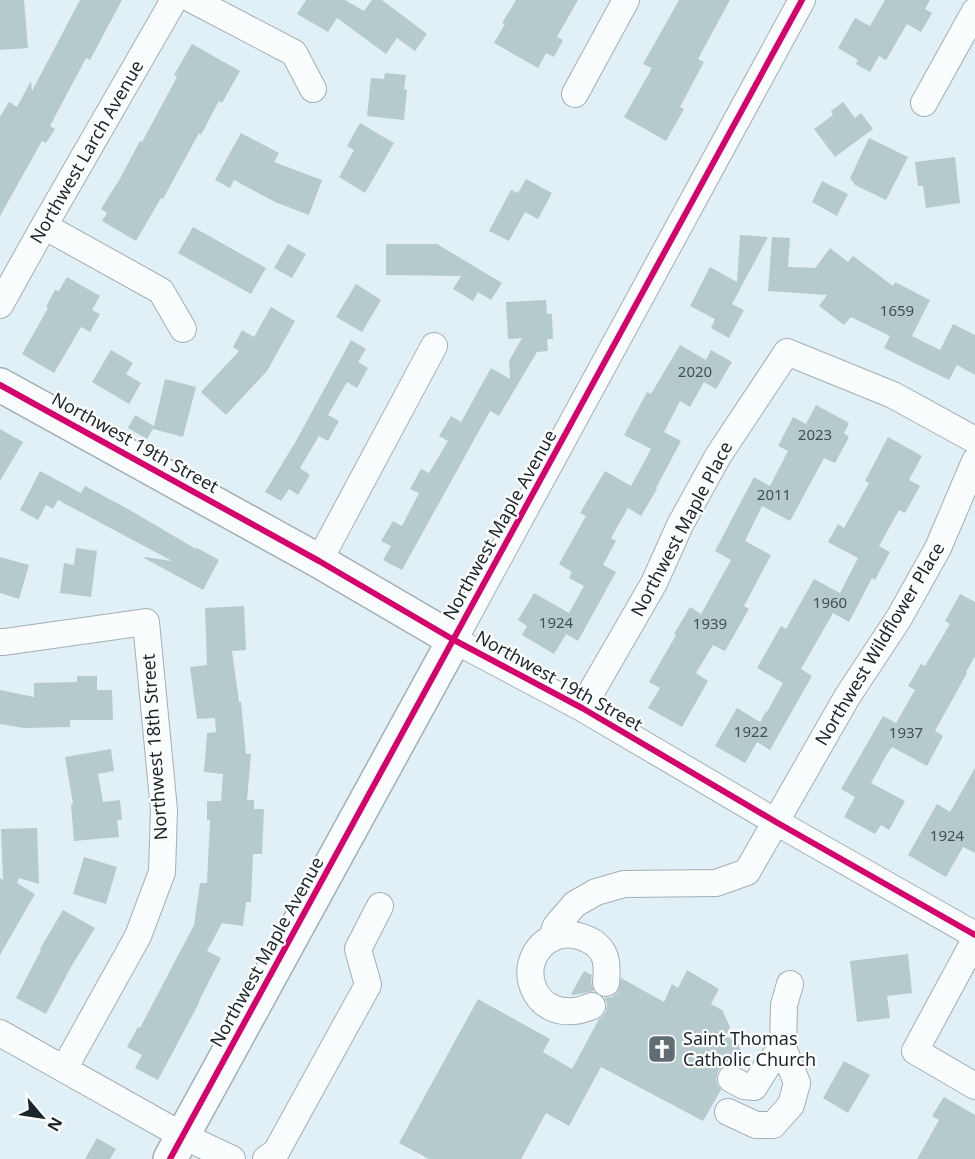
<svg xmlns="http://www.w3.org/2000/svg" width="975" height="1159" font-family="'Noto Sans',sans-serif">
<style>
.building{fill:#b5cacc}
.lines{fill:none;stroke-linecap:round;stroke-linejoin:round}
.minor-casing{stroke:#a3afb4;stroke-width:28}
.major-casing{stroke:#a3afb4;stroke-width:36}
.minor{stroke:#fafdfe;stroke-width:26}
.major{stroke:#fafdfe;stroke-width:33}
.cycleway-casing{stroke:#fff;stroke-width:10}
.cycleway{stroke:#d6006c;stroke-width:6}
.labels{text-anchor:middle;stroke-width:4.5;stroke-linejoin:round;paint-order:stroke}
.number-label{font-size:15px;fill:#425054}
.street-label{font-size:18px;fill:#1b272c;stroke:#fff}
.poi-label{font-size:18px;fill:#1b272c;stroke:#fff;text-anchor:start}
</style>
<rect width="100%" height="100%" fill="#e1f0f6"/>
<path class="building" d="M0,0H24L28,48L0,50Z
M80,0H122L90,60L86,58L50,126L55,129L46,143L42,141L0,216V117L9,102L17,107L31,81L32,91Z
M306,0H345L364,11L372,0H382L427,34L415,51L397,38L386,54L337,18L328,32L297,14Z
M516,0H578L557,37L563,40L554,57L546,53L538,68L494,43L505,24L502,23Z
M679,0H730L698,59L704,62L680,107L684,109L666,141L624,117L652,68L643,64Z
M885,0H930L925,9L932,13L921,32L907,24L886,60L879,56L870,72L856,64L858,60L838,48L855,18L870,26Z
M192,44L240,71L222,103L219,101L201,135L199,133L163,199L161,198L136,241L102,221L107,213L101,209L117,183V184L140,141L142,142L177,77L174,75Z
M385,73L406,75L404,89L407,90L404,120L367,116L371,78L384,79Z
M843,102L855,118L861,113L873,129L835,157L814,129L833,115L831,111Z
M360,123L394,143L365,193L339,177L354,150L347,146Z
M241,133L279,153L274,162L322,180L309,215L275,202L234,180L230,188L215,180Z
M869,138L908,157L886,200L855,185L850,178Z
M955,157L960,203L926,208L923,186H918L915,162Z
M526,179L552,193L538,219L525,212L509,241L489,231L511,190L518,193Z
M822,181L848,194L837,216L812,202Z
M193,227L266,268L251,294L178,253Z
M740,235L768,237L732,304L744,310L729,338L711,328L715,319L690,306L710,267L737,282Z
M772,237L790,238L788,267L815,268L830,248L848,262L853,256L893,286L895,282L930,300L912,336L940,350L953,324L975,335V375L957,365L949,380L884,348L890,336L851,317L844,325L819,306L827,295L768,291Z
M288,244L306,254L292,278L274,268Z
M386,244H437L502,283L491,300L478,292L473,301L453,289L461,276L386,275Z
M67,277L100,296L92,310L100,314L90,332L81,327L54,373L22,354L48,308L46,307L55,290L59,291Z
M356,284L381,300L362,332L336,317Z
M546,300L547,314H552L553,339H547L548,351L537,352L499,416L490,411L402,570L383,560L391,546L381,541L393,521L402,526L419,493L410,489L421,469L429,473L448,441L439,436L451,416L461,422L491,368L510,379L509,361L522,338L508,339L506,302Z
M271,307L295,321L267,371L226,415L201,392L239,351L233,347L242,330L254,337Z
M351,340L366,349L358,362L368,368L357,388L347,382L328,415L339,421L328,441L319,436L300,468L310,475L298,495L289,489L281,501L265,492L296,441Z
M680,345L706,360L711,350L732,362L716,389L704,382L690,407L680,401L664,432L681,441L656,488L657,489L641,516L628,508L611,538L616,541L603,565L616,572L578,641L566,634L554,654L522,635L527,626L518,620L534,593L569,613L584,586L569,578L572,572L559,564L586,516L580,513L605,471L631,486L651,449L624,435L647,392L651,394Z
M111,350L133,363L126,374L141,383L129,404L92,382Z
M165,379L196,387L183,437L153,429L147,439L128,428L135,415L154,426Z
M816,405L849,423L844,433L849,437L835,463L824,458L790,521L762,506L745,541L771,555L744,606L749,609L725,651L713,645L696,673L708,681L682,727L648,708L660,688L649,682L676,635L674,634L690,607L701,614L731,560L715,551L754,477L770,486L788,451L778,446L793,417L806,424Z
M0,429L23,442L0,481Z
M888,437L922,456L909,480L920,486L905,513L899,510L879,546L890,552L875,580L872,578L849,622L833,613L801,669L812,676L770,750L757,742L745,763L715,746L737,708L760,722L766,711L767,712L783,683L757,668L781,626L786,629L814,579L840,593L858,558L828,542L838,524L844,528L869,483L865,481Z
M40,471L81,493L85,486L128,509L196,549L197,548L219,560L203,590L144,558L145,557L172,561L58,500L53,509L46,505L38,520L20,510Z
M76,548L97,551L91,597L60,593L64,563L74,565Z
M0,557L29,565L19,599L0,593Z
M960,594L975,602V656L966,672L967,673L935,731L943,736L927,766L892,747L887,754L871,783L905,801L889,830L881,825L875,834L844,817L855,797L841,789L883,716L896,723L915,690L908,686L921,664L925,666L950,624L945,621Z
M244,606L246,650L232,651L239,702H241L246,754H251L247,800H254V809H264L262,854H253L251,902H246L243,926L222,923L207,951L221,958L199,1001H200L158,1080L135,1068L142,1055L127,1047L138,1027L140,1028L194,925L200,883H207L210,820H207V801H221L223,774L204,772L207,733L216,732L215,718L197,719L190,667L207,665L205,608Z
M77,676H97V690H112L113,720H70V727L24,728L0,724V690L34,697V683L77,682Z
M111,749L114,771L98,774L103,802L120,800L122,820H117L119,837L74,841L71,805L73,804L65,757Z
M975,768V853L963,847L946,877L908,855L937,804L950,812Z
M37,828L39,884L19,878L17,883L35,894L0,955V878L3,880L1,829Z
M84,857L117,867L106,904L73,894Z
M63,910L95,928L71,967L46,1014L16,998L41,950L40,949Z
M908,954L912,993L887,996L890,1018L857,1022L850,961Z
M687,970L719,989L711,1004L722,1010L730,1027L726,1036L738,1043L742,1054L736,1065L730,1064L724,1066L718,1071L716,1080L718,1086L721,1090L703,1121L601,1067L569,1126L546,1113L521,1159H429L399,1143L478,999L550,1039L543,1052L572,1069L599,1019L603,1016L606,1011L607,1003L604,998L612,997L618,992L621,978L664,1002L672,984L678,988Z
M584,971L592,975L591,982L594,991L573,995L571,994Z
M844,1061L870,1075L848,1113L823,1098Z
M944,1097L975,1115V1159H917L939,1120L932,1116Z
M97,1138L116,1149L110,1159H85Z"/>
<g class="lines">
<g class="minor-casing">
<path id="minor" d="M193,0L294,53L313,89
M802,0L454,640L582,708L776,822L975,935
M575,94L626,0
M924,103L975,11
M44,226L161,291L183,329
M0,305L44,226L174,0
M319,561L434,346
M0,642H4L146,622L164,810L162,872L138,936L64,1069
M582,708L654,583L680,525L718,456L787,352L893,395L975,440
M551,939L556,926L575,904L596,892L624,884L716,883L747,872L847,697L899,618L938,548L975,461
M975,940L915,1051L975,1086
M592,1006C531,1032 508,954 557,936C567,933 579,935 589,940C607,949 608,964 606,983
M0,1033L183,1136L232,1159
M731,1079L744,1086L754,1087L769,1063L783,1047
M728,1112L756,1125H773L791,1105L797,1083L783,1047L784,1005L790,984
M266,1159L276,1152L368,985L358,949L380,906"/>
</g>
<g class="major-casing">
<path id="major" d="M0,385L319,561L454,640L170,1159"/>
</g>
<use href="#minor" class="minor"/>
<use href="#major" class="major"/>
<g class="cycleway-casing">
<path id="cycleway" d="M0,385L319,561L454,640L582,708L776,822L975,935
M170,1159L802,0"/>
</g>
<use href="#cycleway" class="cycleway"/>
</g>
<defs>
<g id="church-square" transform="scale(1.5)"><rect x="-9" y="-9" width="18" height="18" rx="4" fill="#606d73" stroke="#fff"/><path d="M-1.2-6h2.4v3.5h3.3v2.4h-3.3V6h-2.4V-.1h-3.3v-2.4h3.3Z" fill="#fff"/></g>
</defs>
<g fill-rule="evenodd">
<use href="#church-square" x="662" y="1049"/>
</g>
<g class="labels">
<g class="number-label">
<text x="897" y="316">1659</text>
<text x="695" y="377">2020</text>
<text x="815" y="440">2023</text>
<text x="774" y="500">2011</text>
<text x="830" y="608">1960</text>
<text x="556" y="628">1924</text>
<text x="710" y="629">1939</text>
<text x="751" y="737">1922</text>
<text x="906" y="738">1937</text>
<text x="947" y="841">1924</text>
</g>
<g class="street-label">
<text transform="translate(87 152) rotate(-60)" y="6">Northwest Larch Avenue</text>
<text transform="translate(135 443) rotate(29)" y="6">Northwest 19th Street</text>
<text transform="translate(500 525) rotate(-61)" y="6">Northwest Maple Avenue</text>
<text transform="translate(682 529) rotate(-62)" y="6">Northwest Maple Place</text>
<text transform="translate(880 644) rotate(-59)" y="6">Northwest Wildflower Place</text>
<text transform="translate(559 681) rotate(29)" y="6">Northwest 19th Street</text>
<text transform="translate(155 747) rotate(-94)" y="6">Northwest 18th Street</text>
<text transform="translate(267 952) rotate(-61)" y="6">Northwest Maple Avenue</text>
</g>
<g class="poi-label">
<text x="683" y="1045">Saint Thomas<tspan x="683" dy="21">Catholic Church</tspan></text>
</g>
</g>
<g transform="translate(42 1117) rotate(119)" stroke="#ffffff" stroke-width="4.5" paint-order="stroke">
<path d="M0-4.5L10 22L0 15L-10 22Z" fill="#1b272c"/>
<text y="-9" font-size="16" font-weight="bold" text-anchor="middle" fill="#1b272c">N</text>
</g>
</svg>
